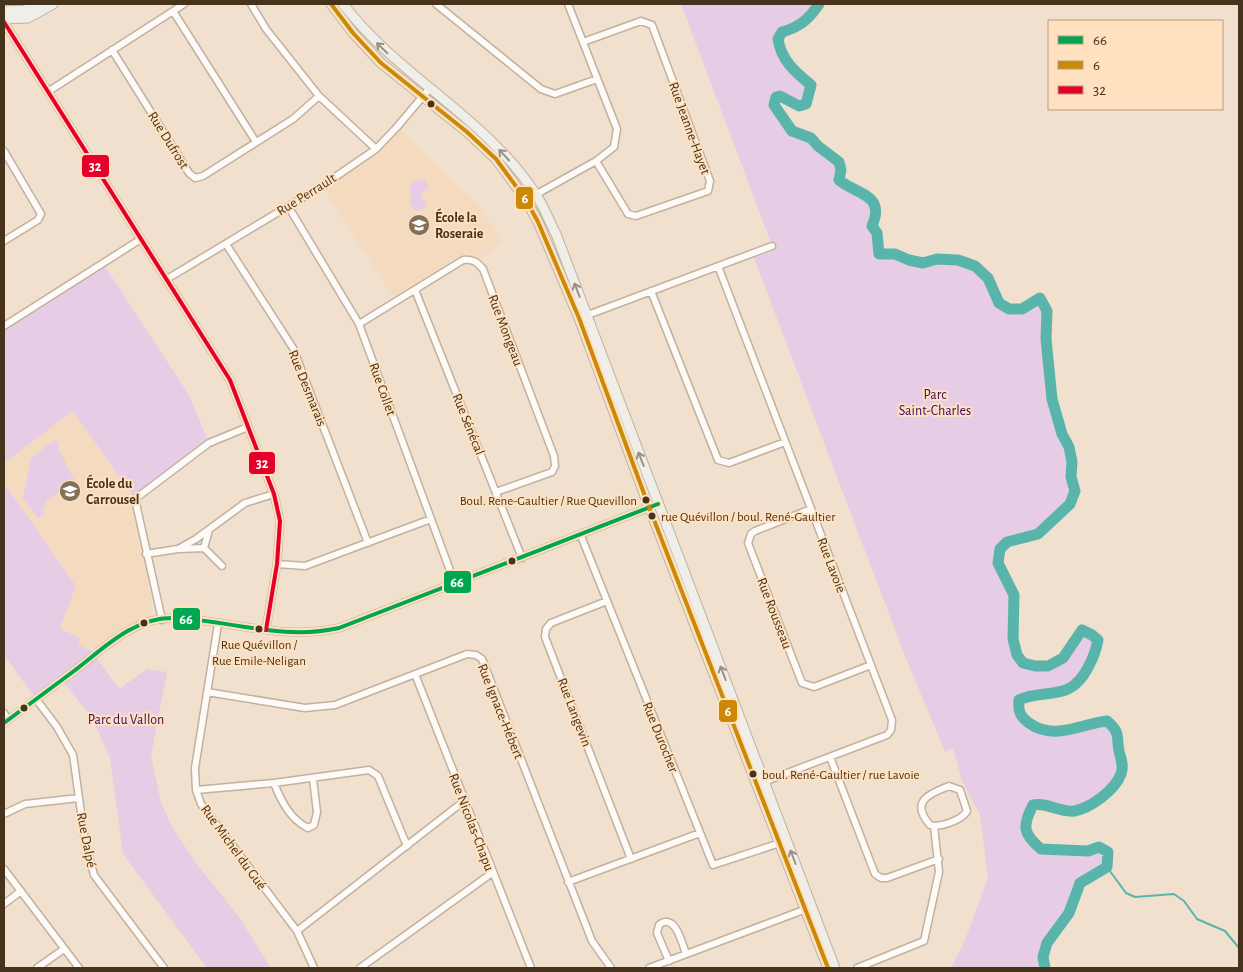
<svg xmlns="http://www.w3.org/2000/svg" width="1243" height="972" font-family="'Alegreya Sans',sans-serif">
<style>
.built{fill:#f4dabf}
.green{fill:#e6cde5}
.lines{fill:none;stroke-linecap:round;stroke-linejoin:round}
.stream{stroke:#59b5ab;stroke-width:2}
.river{stroke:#59b5ab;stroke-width:11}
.street-casing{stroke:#c1b19f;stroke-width:9}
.secondary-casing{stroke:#c1b19f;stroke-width:11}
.street{stroke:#fdfaf8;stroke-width:6}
.secondary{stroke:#efeee8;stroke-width:9}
.bus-1-casing{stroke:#ffe1c0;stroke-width:8}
.bus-2-casing{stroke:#ffe1c0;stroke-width:8}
.bus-3-casing{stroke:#ffe1c0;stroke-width:8}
.bus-1{stroke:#00a651;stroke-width:4}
.bus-2{stroke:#cb8907;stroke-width:4}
.bus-3{stroke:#e4002b;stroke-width:4}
.oneway{stroke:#9b9082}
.bus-dot{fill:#47331c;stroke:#ffe1c0;stroke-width:2}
.labels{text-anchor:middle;stroke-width:4;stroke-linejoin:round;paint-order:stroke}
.bus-label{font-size:13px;fill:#47331c;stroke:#ffe1c0;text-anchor:start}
.street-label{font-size:14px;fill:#47331c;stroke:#ffe1c0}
.poi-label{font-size:14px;font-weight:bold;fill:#47331c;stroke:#ffe1c0;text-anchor:start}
.park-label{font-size:14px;fill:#420a60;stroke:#ffe1c0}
.line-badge{stroke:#ffe1c0;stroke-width:2}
.badge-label{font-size:14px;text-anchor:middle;font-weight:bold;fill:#fff}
</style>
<rect width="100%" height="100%" fill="#f1e0ce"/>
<path class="built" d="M400,129L481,208L502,241L479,260L468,254L461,255L393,297L323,188L384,149Z
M73,411L135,499L153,612L146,620L91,650L78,645L81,639L60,628L76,586L4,483V463Z"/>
<path class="green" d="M681,4H819C809,19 800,27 782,32L778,39C781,60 795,72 811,85L806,104L799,106L780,96L776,97L774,105L792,131L811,138L818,146L839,162L841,170L839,180C857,196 886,194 872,226L877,233L879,254H895L909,260L923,263L937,259L958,260L975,266L988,278L999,303L1009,309H1022L1040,298L1047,311L1046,339L1052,399L1062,434L1069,447L1072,462L1071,477L1075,491L1070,504L1038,534L1007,542L1000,549L999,563L1014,595L1013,639L1017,655L1023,663L1035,666H1048L1063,657L1082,630L1092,635L1098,640C1095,656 1084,682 1068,689C1053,696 1035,692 1019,700C1018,712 1020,716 1029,723C1053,741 1080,724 1107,721C1121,733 1116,736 1119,751C1121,759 1124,766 1121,774C1115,790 1091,808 1074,811C1060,813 1047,802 1034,805C1022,826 1023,834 1041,849L1088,851L1099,847L1106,854L1105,864C1097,871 1082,871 1075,882C1070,889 1069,900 1066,908C1056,932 1038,938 1040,968H951L965,940L988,878L980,815L962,781L953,748L945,752L903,651L754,258L774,251Z
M419,179H424L429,187L422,193L421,200L427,201L425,207L419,211L414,210L409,202L412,193L409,187L410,184Z
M102,262L189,395L209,443L135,499L73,411L4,463V326Z
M55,440L60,444L58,447L74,480L45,502L46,505L42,509L46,513L38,518L23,499L31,458Z
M4,483L76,586L60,628L81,639L78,645L91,650L119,689L147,669L167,672L151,755L161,802L172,827L195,862L239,917L271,968H207L123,854L110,758L93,720L62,680L36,699L4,655Z"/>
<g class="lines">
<path class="stream" d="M1107,867L1126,893L1135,897L1174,894L1184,901L1197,919L1225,931L1239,948"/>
<path class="river" d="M819,4C809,19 800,27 782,32L778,39C781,60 795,72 811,85L806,104L799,106L780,96L776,97L774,105L792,131L811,138L818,146L839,162L841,170L839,180C857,195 886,194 872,226L877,233L879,254H895L909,260L923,263L937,259L958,260L975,266L988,278L999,303L1009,309H1022L1040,298L1047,311L1046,339L1052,399L1062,434L1069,447L1072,462L1071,477L1075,491L1070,504L1038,534L1007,542L1000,549L998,563L1014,595L1013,639L1017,655L1023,663L1035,666H1048L1063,658L1082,630L1092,635L1098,640C1095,656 1084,682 1068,689C1053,696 1035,692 1019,700C1018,712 1020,716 1029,723C1054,741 1080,724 1107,721C1121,733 1116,736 1119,751C1121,759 1124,766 1121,774C1115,790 1091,808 1074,811C1060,813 1047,802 1033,805C1022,826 1023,834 1041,849L1088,851L1099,847L1108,852L1107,867L1080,883L1069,913L1047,943L1043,957L1045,968"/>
<g class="street-casing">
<path id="street" d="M251,4L266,29L319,96L376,149
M436,4L541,89L555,94L597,79
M173,11L256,142
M4,22L230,380L274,494L280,521L277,564L266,630
M583,42L641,21L652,25L710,181L708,191L636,216L628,214L596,161
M112,50L189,173L195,178L203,176L293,119L319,96
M49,91L184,4
M4,151L41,214L38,220L4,241
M526,200L596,161L614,147L617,129L568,4
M288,206L359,324L455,584
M226,244L293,348L368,543
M718,266L892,720L891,730L887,735L761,783
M167,279L322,186L376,149L397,127L429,89
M415,290L522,558
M651,291L718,460L729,463L785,442
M585,316L772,246
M359,324L463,260C473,259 477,262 483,269L554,456L555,466L552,472L496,492
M4,326L141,239
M811,509L755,531L751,534L748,543L802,683L814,687L871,665
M581,536L713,865L783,842
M204,548L222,566
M179,549L204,548L209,530
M146,554L178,549L196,539L245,503L274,494
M277,564L305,566L431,519
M607,601L551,623L546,629L545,637L631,859
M162,620L135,499L209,443L248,427
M218,624L195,768L196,790L201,804L297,931L314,968
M415,674L531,968
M207,692L305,708L335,705L467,654L476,655L482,659L592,941L611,968
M36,699L57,727L73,755L85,841L94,875L164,968
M4,713L8,720
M4,723C27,706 51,688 74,671C103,649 134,617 173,618C230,620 281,641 339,628L658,504
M830,757L875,874L881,878H887L939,859
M274,783C281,801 290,819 308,828L314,825L317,812L313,779
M949,786L960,790L967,811C962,820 940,828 930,825C910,802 928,794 949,786Z
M196,790L274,783L369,770L378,776L407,846
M4,814L25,804L79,798
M4,869L79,968
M568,882L700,833
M4,904L21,891
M297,931L464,801
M669,961L657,933L659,925C675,912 682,943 686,954
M37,968L64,949
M360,968L492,873
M649,968L809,908
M857,968L924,941L939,872L934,826"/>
</g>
<g class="secondary-casing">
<path id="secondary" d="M331,4L353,33L381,63L467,132L496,159L526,200L538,222L579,318L649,507L828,968
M343,4C398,76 485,117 535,193C544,206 549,221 556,234L835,968
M4,11L25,10L38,4
M4,19L28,18L53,4"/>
</g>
<use href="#street" class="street"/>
<use href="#secondary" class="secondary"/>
<g class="bus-1-casing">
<path id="bus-1" d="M4,723C27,706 51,688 74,671C103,649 134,617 173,618C230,620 281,641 339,628L658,504"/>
</g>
<g class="bus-2-casing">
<path id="bus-2" d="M331,4L353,33L381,63L467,132L496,159L526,200L538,222L579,318L649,507L828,968"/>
</g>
<g class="bus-3-casing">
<path id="bus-3" d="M4,22L230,380L274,494L280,521L277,564L266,630"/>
</g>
<use href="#bus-1" class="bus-1"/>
<use href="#bus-2" class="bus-2"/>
<use href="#bus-3" class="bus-3"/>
</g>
<defs><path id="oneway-shaft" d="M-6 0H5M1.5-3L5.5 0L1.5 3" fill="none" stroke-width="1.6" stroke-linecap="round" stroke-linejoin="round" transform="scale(1.25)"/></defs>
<g class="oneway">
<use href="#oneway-shaft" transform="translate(382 48) rotate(-136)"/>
<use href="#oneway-shaft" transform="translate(504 155) rotate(-133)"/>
<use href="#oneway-shaft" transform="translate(577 290) rotate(-111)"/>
<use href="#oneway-shaft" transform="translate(641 459) rotate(-111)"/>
<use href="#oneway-shaft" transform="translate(723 673) rotate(-111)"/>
<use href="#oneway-shaft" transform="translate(793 857) rotate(-111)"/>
</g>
<defs>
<g id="school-disc" transform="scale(1.125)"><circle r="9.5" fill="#82705a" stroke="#ffe1c0"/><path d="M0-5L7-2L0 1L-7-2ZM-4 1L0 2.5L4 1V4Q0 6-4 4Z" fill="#fff"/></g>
</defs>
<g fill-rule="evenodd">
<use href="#school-disc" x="419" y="225"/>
<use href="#school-disc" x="70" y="491"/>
</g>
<g class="bus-dot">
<circle cx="431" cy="104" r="4.5"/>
<circle cx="646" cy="500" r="4.5"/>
<circle cx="652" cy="516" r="4.5"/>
<circle cx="512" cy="561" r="4.5"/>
<circle cx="144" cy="623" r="4.5"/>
<circle cx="259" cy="629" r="4.5"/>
<circle cx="24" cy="708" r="4.5"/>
<circle cx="753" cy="774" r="4.5"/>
</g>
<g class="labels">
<g class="bus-label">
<text x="637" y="505" text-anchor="end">Boul. Rene-Gaultier / Rue Quevillon</text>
<text x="661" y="521">rue Quévillon / boul. René-Gaultier</text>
<text x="259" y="649" text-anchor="middle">Rue Quévillon /<tspan x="259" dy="16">Rue Emile-Neligan</tspan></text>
<text x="762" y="779">boul. René-Gaultier / rue Lavoie</text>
</g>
<g class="street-label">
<text transform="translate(690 128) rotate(70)" y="5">Rue Jeanne-Hayet</text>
<text transform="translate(169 140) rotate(58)" y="5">Rue Dufrost</text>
<text transform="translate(306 194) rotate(-32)" y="5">Rue Perrault</text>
<text transform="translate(506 330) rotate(69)" y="5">Rue Mongeau</text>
<text transform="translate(308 388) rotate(68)" y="5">Rue Desmarais</text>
<text transform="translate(383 389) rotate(70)" y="5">Rue Collet</text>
<text transform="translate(469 424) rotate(68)" y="5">Rue Sénécal</text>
<text transform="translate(832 565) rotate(69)" y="5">Rue Lavoie</text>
<text transform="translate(775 613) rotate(69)" y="5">Rue Rousseau</text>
<text transform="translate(501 711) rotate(68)" y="5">Rue Ignace-Hébert</text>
<text transform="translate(575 712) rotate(69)" y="5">Rue Langevin</text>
<text transform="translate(661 737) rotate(68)" y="5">Rue Durocher</text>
<text transform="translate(472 822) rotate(69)" y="5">Rue Nicolas-Chapu</text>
<text transform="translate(87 840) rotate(79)" y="5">Rue Dalpé</text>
<text transform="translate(234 847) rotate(54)" y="5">Rue Michel du Gué</text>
</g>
<g class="poi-label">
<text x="435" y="222">École la<tspan x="435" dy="16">Roseraie</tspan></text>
<text x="86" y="488">École du<tspan x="86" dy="16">Carrousel</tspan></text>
</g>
<g class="park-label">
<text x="935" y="399">Parc<tspan x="935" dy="16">Saint-Charles</tspan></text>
<text x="126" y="724">Parc du Vallon</text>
</g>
</g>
<g class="line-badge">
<rect x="81" y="154" width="29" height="24" rx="5" fill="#e4002b"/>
<rect x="515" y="186" width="19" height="24" rx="5" fill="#cb8907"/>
<rect x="248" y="451" width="28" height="24" rx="5" fill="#e4002b"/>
<rect x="443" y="570" width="29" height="24" rx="5" fill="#00a651"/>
<rect x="172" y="607" width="29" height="24" rx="5" fill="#00a651"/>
<rect x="718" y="699" width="20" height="24" rx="5" fill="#cb8907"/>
</g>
<g class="badge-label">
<text x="95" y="171">32</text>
<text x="525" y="203">6</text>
<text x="262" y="468">32</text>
<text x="457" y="587">66</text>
<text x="186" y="624">66</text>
<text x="728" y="716">6</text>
</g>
<rect width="1243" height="972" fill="none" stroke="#47331c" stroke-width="10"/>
<rect x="1048" y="20" width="175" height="90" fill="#ffe1c0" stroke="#b59b7e"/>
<rect x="1058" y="36" width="25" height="8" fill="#00a651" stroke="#b59b7e"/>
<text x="1093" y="45" font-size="15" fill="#47331c">66</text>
<rect x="1058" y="61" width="25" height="8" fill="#cb8907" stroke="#b59b7e"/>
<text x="1093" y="70" font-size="15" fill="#47331c">6</text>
<rect x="1058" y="86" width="25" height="8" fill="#e4002b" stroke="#b59b7e"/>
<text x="1093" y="95" font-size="15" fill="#47331c">32</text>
</svg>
